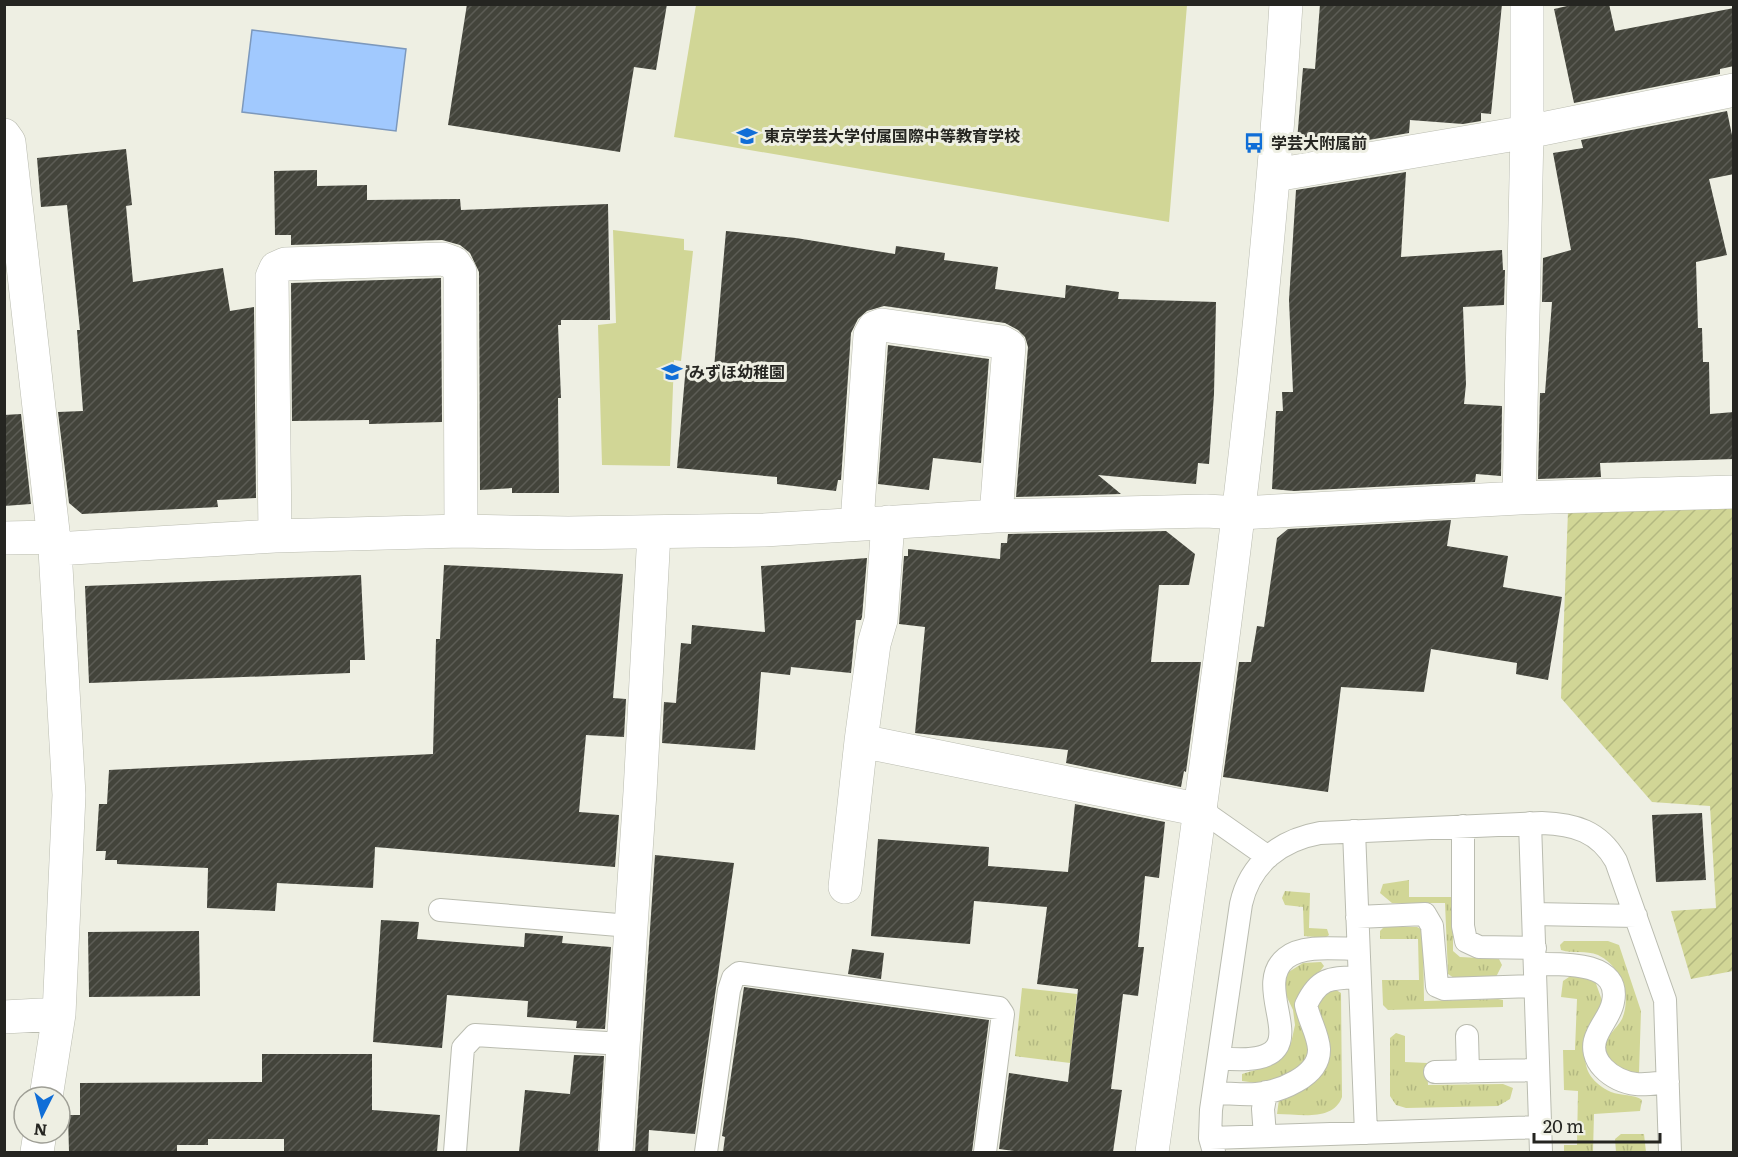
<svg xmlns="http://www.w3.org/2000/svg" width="1738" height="1157" font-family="Literata,'Noto Sans JP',serif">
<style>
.grass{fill:url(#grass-tufts)}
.park{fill:#d1d696}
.garden{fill:url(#garden-furrows)}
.water{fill:#a1c9fe;stroke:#7c98bc;stroke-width:1.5}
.building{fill:url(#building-hatch)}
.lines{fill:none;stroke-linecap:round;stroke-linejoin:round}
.service-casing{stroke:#babcb0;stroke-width:24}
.minor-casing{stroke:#babcb0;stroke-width:34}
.tertiary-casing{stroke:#babcb0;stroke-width:34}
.service{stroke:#fff;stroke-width:22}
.minor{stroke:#fff;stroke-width:33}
.tertiary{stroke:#fff;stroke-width:33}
.labels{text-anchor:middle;stroke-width:6;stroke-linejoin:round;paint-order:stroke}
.poi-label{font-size:16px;font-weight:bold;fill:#252521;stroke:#eeefe3;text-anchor:start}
</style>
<defs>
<pattern id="grass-tufts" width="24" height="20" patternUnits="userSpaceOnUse" patternTransform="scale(1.5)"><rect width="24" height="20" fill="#d1d696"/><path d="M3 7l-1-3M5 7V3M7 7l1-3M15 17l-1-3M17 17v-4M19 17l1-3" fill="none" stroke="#b3b881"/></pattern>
<pattern id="garden-furrows" width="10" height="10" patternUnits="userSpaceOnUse" patternTransform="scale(1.5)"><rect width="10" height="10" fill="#d1d696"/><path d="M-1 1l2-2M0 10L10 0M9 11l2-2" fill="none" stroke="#b3b881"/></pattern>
<pattern id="building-hatch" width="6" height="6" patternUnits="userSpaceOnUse" patternTransform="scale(1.5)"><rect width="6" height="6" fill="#43443b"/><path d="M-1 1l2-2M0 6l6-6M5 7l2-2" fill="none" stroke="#5c5c55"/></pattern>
</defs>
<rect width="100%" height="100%" fill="#eeefe3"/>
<path class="grass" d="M1409,880V897H1453V951L1460,957L1499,959L1502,965L1496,977L1454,978L1448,974L1445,903H1392L1380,893L1383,884Z
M1285,891L1310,893L1309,928L1327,929L1329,935L1325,938L1304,936L1303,907L1285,905L1282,898Z
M1384,927H1417L1423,930L1424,1001L1498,999L1503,1000V1007L1388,1010L1383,1005L1382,980H1419L1418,939H1380V931Z
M1564,941H1608L1619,945L1641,1011L1639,1073L1623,1072C1615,1065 1605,1058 1605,1047C1605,1036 1617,1029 1622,1019C1632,996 1621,966 1598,955C1586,950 1573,954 1561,950L1560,945Z
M1321,962L1324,966L1312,982L1310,1054L1299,1068L1264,1084L1242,1081V1074L1272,1065L1283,1056L1291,1043L1295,1025L1293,1010L1284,991L1287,973L1303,963Z
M1572,975L1595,981L1603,1003C1590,1035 1567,1071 1611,1092C1621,1096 1634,1094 1642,1100L1640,1111L1594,1114L1593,1152H1564V1145H1577L1578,1091L1564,1090L1563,1050H1575L1577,999L1561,997L1563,981Z
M1022,988L1077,994L1070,1063L1015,1056Z
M1333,988L1341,993L1342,1097C1333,1122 1299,1114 1277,1114L1279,1099L1302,1085L1318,1001Z
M1396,1033L1405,1036V1062L1427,1063L1428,1085L1503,1084L1513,1088L1510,1099L1498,1106L1406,1108L1396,1105L1390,1096V1038Z
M1621,1134H1644L1646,1152H1616L1615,1139Z"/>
<path class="park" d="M696,5H1187L1169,222L674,137Z
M613,230L684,239V250L693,251L681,361L674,360L670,466L602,465L598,325L616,323Z"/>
<path class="garden" d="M1733,505V971L1691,979L1671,911L1716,908L1710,806L1652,802L1561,698L1568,511Z"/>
<path class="water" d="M252,30L406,49L396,131L242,112Z"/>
<path class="building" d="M467,4H667L656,70L634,67L620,152L448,125Z
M1320,4H1502L1491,114L1481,113V121L1463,124L1410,120L1409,133L1299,152L1300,142L1297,141L1303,68L1315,69Z
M1576,4H1609L1615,31L1734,8V66L1720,69V74L1574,103L1554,9Z
M1727,111L1734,145V174L1709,179L1727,255L1696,262L1698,328H1702L1703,362H1709L1710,414L1734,412V459L1600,463L1601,477L1538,479L1540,393H1545L1552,302H1542L1543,258L1571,250L1553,153L1583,148L1581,140Z
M126,149L132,205L126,206L133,282L223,268L230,311L254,307L256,498L217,500L218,507L82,514L69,503L58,412L83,411L77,330H80L67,205L41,207L37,158Z
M317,170V186L367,185V200L460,199L461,210L608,204L610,320H561V325H558L561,398H558L559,493H512V488L480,490L479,272L470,253L460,245L442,240L291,245V235H275L274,171Z
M1406,172L1401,257L1502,250L1503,270H1505L1504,305L1463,307L1466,384L1464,404L1502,406L1501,476L1476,474L1475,482L1294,491L1272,489L1276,411H1283L1282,392H1293L1289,300L1296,190Z
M726,231L796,238L895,254L896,246L945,253L944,260L998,267L995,289L1065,298L1066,285L1119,292L1118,299L1216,302L1214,394L1209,464L1198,463L1196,484L1098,475L1121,494L1016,497L1028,347L1025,337L1018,330L1005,323L884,306L867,311L858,319L851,333L841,480H838L836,491L777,484V477L677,468L686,365L714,368Z
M441,278L442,422L369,424V420L292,421L291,283Z
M888,345L989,359L981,463L933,458L929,490L878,484Z
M21,414L31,504L4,506V415Z
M1451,520L1447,546L1508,556L1503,587L1562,597L1548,680L1516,674L1517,663L1431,649L1424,692L1341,687L1328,792L1223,777L1239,662H1251L1257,626L1264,627L1277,538L1288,529Z
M1166,531L1195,554L1189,585H1159L1151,662H1201L1186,772L1184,771L1181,787L1066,763L1068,750L915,733L925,627L899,624L904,556H908V549L1000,559L1001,543H1007L1008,534Z
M867,558L862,617L861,620H856L851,673L791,667L790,675L761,672L755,750L662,743L664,702L676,703L681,643L691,644L692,625L765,632L761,566Z
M444,565L623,574L613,698L626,699L624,737L586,735L579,812L619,815L615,867L375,847L373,888L277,883L275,911L207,908L208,868L117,864V860H105L106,851H96L99,804H107L109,770L433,754L436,639H440Z
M361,575L365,660H350V673L89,683L85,586Z
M1075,804L1165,822L1159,878L1145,876L1138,947H1144L1138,996L1123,994L1111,1089L1122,1090L1113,1152H1021L999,1149L1009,1073L1068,1082L1078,989L1037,984L1047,907L974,901L970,944L871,936L878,839L989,847L988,866L1068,872Z
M1702,813L1706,880L1656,882L1652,815Z
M655,855L734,863L695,1134L649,1130L648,1152H635Z
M381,920L419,922L417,939L524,947L525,933L563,936L562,943L611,947L605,1029L576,1028L577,1021L527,1017L528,1001L447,995L442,1048L373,1042Z
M199,931L200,996L89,997L88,932Z
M852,949L884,953L881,979L848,974Z
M744,987L989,1020L972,1152H723L725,1137L722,1136Z
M262,1054H372V1110L440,1115L437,1152H284V1139H208V1145H177V1152H69L68,1115H80V1083L262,1082Z
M574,1055L604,1056L598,1152H519L525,1090L570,1094Z"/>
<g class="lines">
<g class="service-casing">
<path id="service" d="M1201,810L1268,857
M1530,823L1541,1152
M1463,826V926L1466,941L1479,947L1535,948
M1354,831L1366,1133
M440,910L630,926
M1533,914L1636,916
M1357,917L1425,914L1432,926L1437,986L1444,989L1535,986
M1535,964C1559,964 1622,960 1613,1002C1611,1014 1602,1023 1597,1035C1585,1060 1613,1082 1636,1084C1646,1085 1658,1083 1668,1082
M1467,1036L1468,1072
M1219,1058C1333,1070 1245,991 1286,958C1303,944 1338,949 1358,949
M1435,1072L1538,1070
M1214,1093C1227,1093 1242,1095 1256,1094C1278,1092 1320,1077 1319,1049C1318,1034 1309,1020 1306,1005C1319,977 1331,978 1359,977
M1265,1136L1263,1109L1266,1092
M1210,1138L1540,1127
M455,1152L463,1048L475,1035L623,1044
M706,1152L729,990L733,978L739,973L999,1008L1003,1014L985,1152
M1214,1152L1210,1138L1211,1110L1241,904C1250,863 1281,840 1320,833L1542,823C1574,824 1599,831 1616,861L1665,1000L1670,1152"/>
</g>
<g class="minor-casing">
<path id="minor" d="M4,135L9,142L55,549L69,795L59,1014L46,1097
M1275,175L1527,132L1734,90
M1519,498L1527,132V4
M888,522L881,620L874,644L861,741L1201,810
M857,523L870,335L874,328L882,325L1002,342L1009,346L996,516
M275,536L272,277L276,268L285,264L443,259L454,263L460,272L461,531
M4,538L53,537
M55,549L275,536L461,531L568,533L764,530L996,516L1206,511L1240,513L1519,498L1734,492
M845,887L861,741
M4,1017L59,1014
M37,1152L40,1133
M616,1152L640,792L654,533"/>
</g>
<g class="tertiary-casing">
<path id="tertiary" d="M1152,1152C1206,771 1262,390 1286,4"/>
</g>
<use href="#service" class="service"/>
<use href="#minor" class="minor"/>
<use href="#tertiary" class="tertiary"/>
</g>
<defs>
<g id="school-bare" transform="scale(1.62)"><path d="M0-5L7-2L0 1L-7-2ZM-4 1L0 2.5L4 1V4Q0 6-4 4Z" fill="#106ed7" stroke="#eeefe3" stroke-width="2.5" paint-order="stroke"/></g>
<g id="bus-bare" transform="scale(1.62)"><path d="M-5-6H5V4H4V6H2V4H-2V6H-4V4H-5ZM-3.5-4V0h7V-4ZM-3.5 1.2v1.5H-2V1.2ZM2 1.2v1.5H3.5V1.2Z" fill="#106ed7" stroke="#eeefe3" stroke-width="2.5" paint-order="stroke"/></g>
</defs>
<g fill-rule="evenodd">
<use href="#school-bare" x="747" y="136"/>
<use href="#bus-bare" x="1254" y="143"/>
<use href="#school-bare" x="672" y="372"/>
</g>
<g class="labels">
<g class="poi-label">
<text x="764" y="142">東京学芸大学付属国際中等教育学校</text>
<text x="1271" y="149">学芸大附属前</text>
<text x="689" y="378">みずほ幼稚園</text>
</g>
</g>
<rect width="1738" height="1157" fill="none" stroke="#252521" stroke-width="12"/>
<g transform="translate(42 1115) rotate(186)"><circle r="28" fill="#eeefe3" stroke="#9e9e95" stroke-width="1.5"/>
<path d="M0-4.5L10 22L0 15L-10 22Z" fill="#106ed7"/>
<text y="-9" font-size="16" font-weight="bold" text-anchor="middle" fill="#252521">N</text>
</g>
<path d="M1534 1133v9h126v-9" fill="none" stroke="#252521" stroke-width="3"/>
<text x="1543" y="1133" font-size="18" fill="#252521" stroke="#eeefe3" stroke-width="4.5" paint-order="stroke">20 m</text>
</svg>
